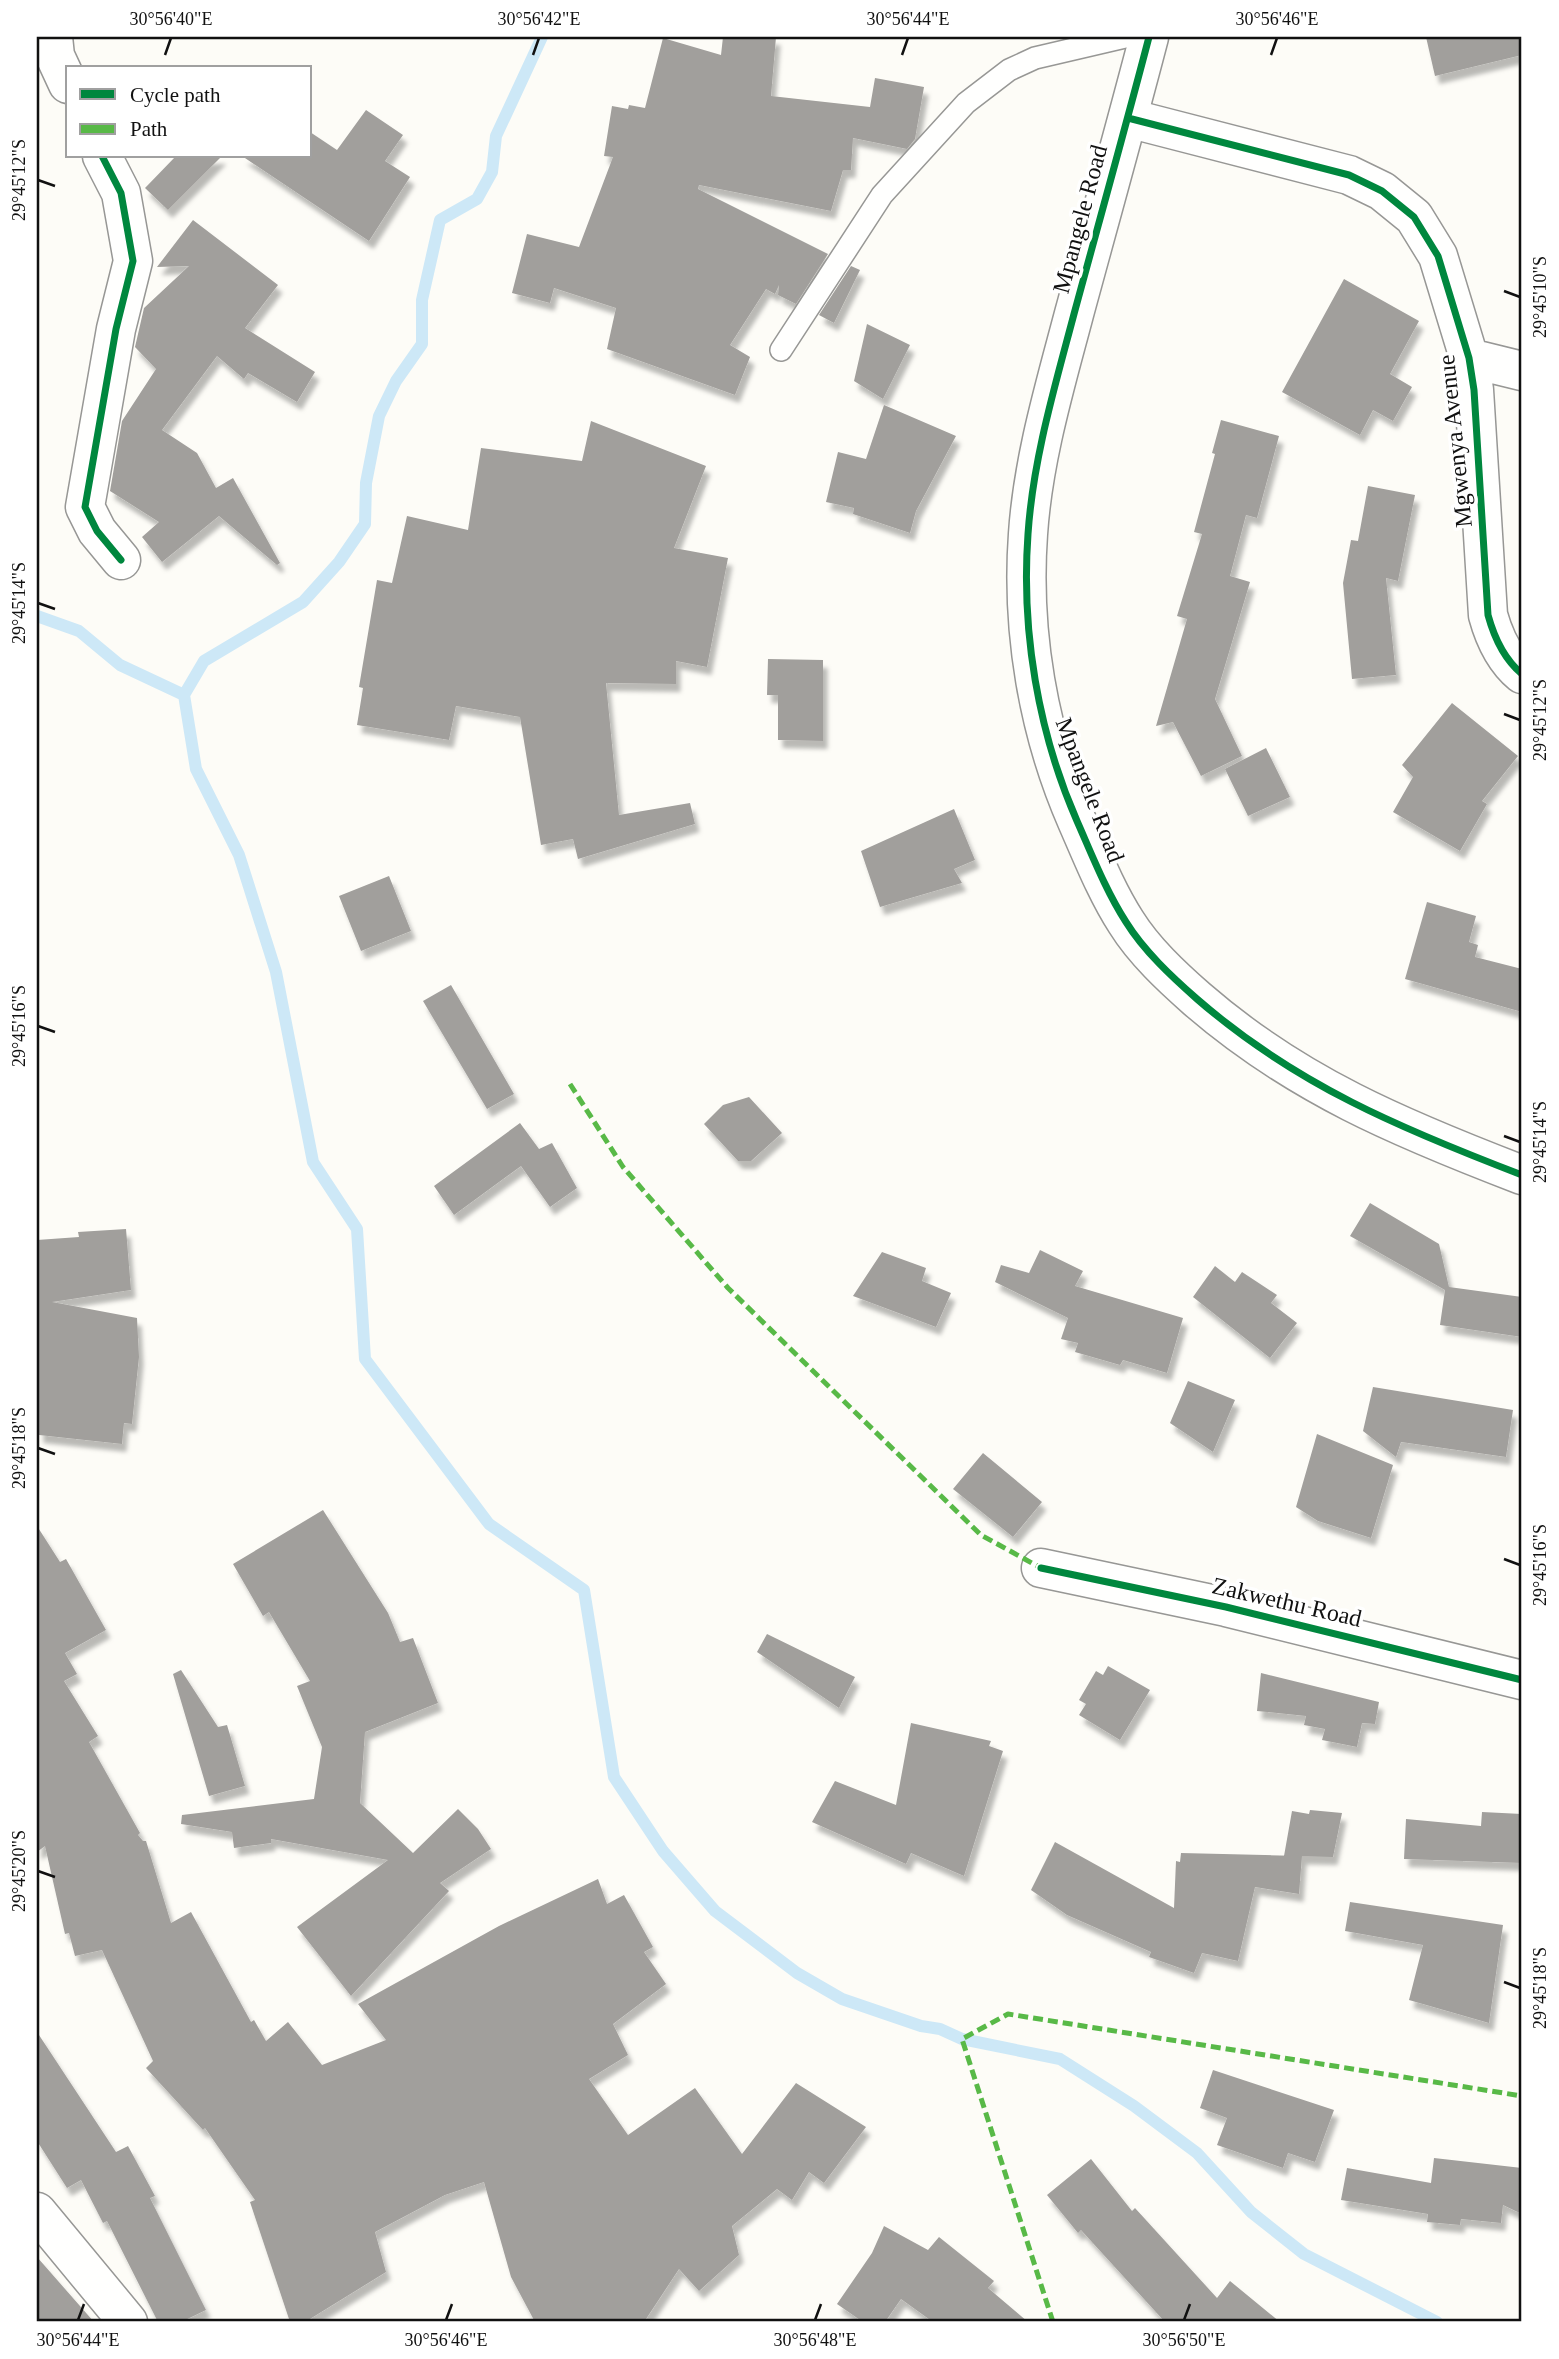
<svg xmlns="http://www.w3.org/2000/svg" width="1559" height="2359" font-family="Georgia,serif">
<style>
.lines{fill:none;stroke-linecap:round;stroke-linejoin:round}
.stream{stroke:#cde8f7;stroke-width:12}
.building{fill:#a19f9c;filter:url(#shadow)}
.service-casing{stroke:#979795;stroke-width:24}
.minor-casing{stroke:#979795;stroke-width:41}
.tertiary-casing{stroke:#979795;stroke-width:41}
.service{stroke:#fffffe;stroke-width:21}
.minor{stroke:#fffffe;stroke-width:38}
.tertiary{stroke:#fffffe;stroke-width:38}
.quiet{stroke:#58b947;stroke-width:5;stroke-dasharray:10 5;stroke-linecap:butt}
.cycleway-casing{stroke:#fff;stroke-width:11}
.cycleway{stroke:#00873e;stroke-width:7}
.ticks{fill:none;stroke:#111;stroke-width:2.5}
.labels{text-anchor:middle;stroke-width:7;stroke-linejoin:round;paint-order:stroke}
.street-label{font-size:24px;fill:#111;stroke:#fff}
.neatline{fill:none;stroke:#111;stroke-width:2.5}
.ticks-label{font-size:18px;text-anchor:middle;fill:#111}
</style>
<defs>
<filter id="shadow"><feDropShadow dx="4.5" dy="8" stdDeviation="2" flood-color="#0004"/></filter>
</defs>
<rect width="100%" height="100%" fill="#fdfcf7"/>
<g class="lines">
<path class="stream" d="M542,37L496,136L492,172L477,199L440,220L422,300V344L396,381L379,416L366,483L365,524L339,562L303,602L204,661L184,695L196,769L239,855L276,972L313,1162L357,1229L365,1359L489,1524L584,1590L614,1777L663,1851L715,1911L797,1973L842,1999L921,2026L940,2029L962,2039L1060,2059L1134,2106L1197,2153L1251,2212L1304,2254L1437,2322
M37,616L79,631L120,665L184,695"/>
</g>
<path class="building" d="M723,37H776L771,96L870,107L875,78L924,87L915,139L907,149L853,138L851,170H843L831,211L699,185L698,189L828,254L796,304L778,295L779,285L775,294L766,289L730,345L750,357L735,395L607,349L616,308L554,288L550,303L512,293L527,234L579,247L613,157L604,156L612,106L628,109L629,105L645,108L663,38L721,55Z
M1426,37H1522V55L1435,76Z
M366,110L403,135L385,161L410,177L369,241L242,156H310V132L337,150Z
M176,156H222L168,210L145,188Z
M193,220L278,285L245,328L315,372L297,402L248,373L244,379L217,356L162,430L197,453L216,488L233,478L280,563L277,565L219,516L162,562L142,537L159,522L110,491L122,421L156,369L135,347L144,308L189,266L157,267Z
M851,266L860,270L834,323L819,315Z
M1344,279L1419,321L1390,374L1412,387L1393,421L1373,410L1360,435L1282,392Z
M867,324L910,345L883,399L854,381Z
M884,405L956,436L916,511L910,533L853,514L854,508L826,502L838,452L866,459Z
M1221,420L1279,436L1257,518L1246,515L1230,576L1250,582L1215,699L1242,756L1201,776L1173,722L1156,726L1187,619L1177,616L1202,534L1194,532L1215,454L1212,453Z
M591,421L706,466L674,548L728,558L707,667L676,661V684L606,683L619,815L690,803L695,824L578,859L573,839L541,845L520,717L456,706L449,740L357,725L363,688L359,687L377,580L392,583L407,516L468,530L481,448L582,461Z
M1368,486L1415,495L1398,581L1386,578L1396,675L1352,679L1343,583L1351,540L1358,541Z
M768,659L823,660V741L778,740V695H767Z
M1452,703L1518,756L1482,801L1487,804L1460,851L1393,812L1413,777L1402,765Z
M1266,748L1290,797L1248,816L1225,769Z
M954,809L975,860L954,869L962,883L880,907L861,851Z
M389,876L411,931L361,951L339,896Z
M1427,902L1476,916L1469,942L1478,945L1475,957L1522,969V1012L1405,979Z
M451,985L514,1094L487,1109L423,1001Z
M749,1097L782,1133L751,1161H738L704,1124L723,1105Z
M520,1123L539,1149L552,1143L577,1188L550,1207L521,1166L454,1215L434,1186Z
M1370,1203L1439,1244L1449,1287L1522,1297V1337L1440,1325L1445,1290L1350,1236Z
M126,1229L131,1290L52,1302L137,1318L139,1357L132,1424L124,1423L122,1444L39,1435L37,1240L79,1237L78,1232Z
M1040,1250L1083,1271L1075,1286L1183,1318L1167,1373L1123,1360L1120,1365L1075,1352L1078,1343L1061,1339L1068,1318L995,1282L1001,1265L1029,1273Z
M882,1252L926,1268L922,1281L951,1293L936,1327L853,1296Z
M1215,1266L1235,1282L1242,1272L1277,1295L1271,1303L1297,1323L1270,1358L1193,1297Z
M1188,1381L1235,1400L1213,1452L1170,1423Z
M1373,1387L1513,1410L1506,1457L1401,1442L1396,1457L1363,1431Z
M1317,1434L1393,1465L1371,1538L1318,1521L1296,1507Z
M983,1453L1042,1502L1013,1537L953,1489Z
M323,1510L388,1613L400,1642L413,1638L438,1703L365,1732L360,1803L413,1853L458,1809L478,1829L491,1849L440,1883L449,1891L351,1996L297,1927L388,1860L271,1839V1843L234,1848L232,1832L181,1824L182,1815L314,1799L322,1747L297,1686L310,1681L269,1612L263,1616L233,1564Z
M37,1526L60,1562L66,1559L106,1630L65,1653L77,1674L64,1681L98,1736L89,1742L140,1833L138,1835L143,1841H146L171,1923L191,1912L251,2022L254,2020L266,2041L288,2022L322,2065L386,2040L358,2004L499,1926L598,1879L607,1904L624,1895L653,1947L644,1952L666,1984L613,2024L628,2055L589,2079L628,2135L695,2088L742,2154L796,2083L866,2127L824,2183L809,2172L792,2200L777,2189L732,2226L739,2255L699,2291L679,2269L644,2322H535L511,2277L484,2182L445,2195L375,2232L386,2272L305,2322H290L250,2202L255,2200L205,2128L203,2130L146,2068L153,2061L102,1950L75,1956L69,1933L65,1934L45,1846L37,1852Z
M767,1634L855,1677L839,1708L757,1652Z
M1108,1666L1150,1690L1120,1740L1079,1715L1086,1704L1079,1700L1096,1671L1103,1675Z
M181,1670L218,1727L227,1725L245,1786L209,1796L173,1674Z
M1261,1673L1379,1702L1375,1724L1362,1723L1357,1747L1322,1740L1325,1729L1304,1725L1306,1716L1257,1711Z
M911,1723L991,1741L989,1746L1003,1751L964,1876L911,1853L906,1864L812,1822L835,1781L896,1805Z
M1310,1810L1342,1813L1333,1857L1284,1856L1292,1811L1309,1814Z
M1482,1812L1522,1814V1863L1404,1859L1406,1819L1481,1826Z
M1055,1842L1174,1908L1176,1861L1180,1862L1181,1853L1302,1856L1299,1894L1255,1887L1238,1961L1202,1953L1194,1973L1149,1957L1151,1952L1067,1915L1031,1890Z
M1350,1902L1503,1925L1489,2023L1409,2000L1423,1945L1345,1931Z
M37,2032L116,2152L128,2146L155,2196L150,2198L206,2310L181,2322H158L107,2221L103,2223L81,2180L67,2188L37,2141Z
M1213,2070L1334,2110L1315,2162L1288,2153L1283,2168L1217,2145L1227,2118L1200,2108Z
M1434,2158L1522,2168V2214L1503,2205L1501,2223L1461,2219L1460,2225L1427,2222L1428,2214L1341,2200L1347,2168L1431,2183Z
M1091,2159L1132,2211L1135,2208L1217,2298L1230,2281L1280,2322H1165L1081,2230L1078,2233L1047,2195Z
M884,2226L928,2250L939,2237L994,2281L988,2288L1028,2322H933L901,2299L885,2322H863L837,2304L872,2253Z
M37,2257L94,2322H37Z"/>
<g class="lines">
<g class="service-casing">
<path id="service" d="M781,350L882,195L966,103L1009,70L1035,58L1125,37"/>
</g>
<g class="minor-casing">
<path id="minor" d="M53,37L55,56L68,84
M1128,118L1349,175L1382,191L1414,217L1438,256L1469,358L1474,390L1488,615C1494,637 1504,659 1522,674
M102,156L121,193L133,261L116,329L85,507L97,531L121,560
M1469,358L1522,371
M1041,1568L1226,1607L1522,1680
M37,2212L128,2322"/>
</g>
<g class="tertiary-casing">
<path id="tertiary" d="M1149,37C1125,129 1099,222 1074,314C1055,386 1033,459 1028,534C1021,631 1038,732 1077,821C1092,855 1106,891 1126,922C1144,951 1172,977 1197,999C1296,1085 1402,1129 1522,1175"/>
</g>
<use href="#service" class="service"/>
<use href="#minor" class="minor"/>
<use href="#tertiary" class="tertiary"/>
<path class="quiet" d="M570,1084L623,1167L728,1288L981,1535L1041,1568
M1053,2322L962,2039L1008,2014L1522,2096"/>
<g class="cycleway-casing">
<path id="cycleway" d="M1149,37C1125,129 1099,222 1074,314C1055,386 1033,459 1028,534C1021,631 1038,732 1077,821C1092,855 1106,891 1126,922C1144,951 1172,977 1197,999C1296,1085 1402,1129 1522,1175
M1128,118L1349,175L1382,191L1414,217L1438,256L1469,358L1474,390L1488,615C1494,637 1504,659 1522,674
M102,156L121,193L133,261L116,329L85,507L97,531L121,560
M1041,1568L1226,1607L1522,1680"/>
</g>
<use href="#cycleway" class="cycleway"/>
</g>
<path class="ticks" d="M165,55L171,38M533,55L539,38M902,55L908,38M1271,55L1277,38M38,180L55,186M1504,291L1520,297M38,603L55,609M1504,714L1520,720M38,1026L55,1032M1504,1136L1520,1142M38,1448L55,1454M1504,1559L1520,1565M38,1871L55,1877M1504,1982L1520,1988M78,2320L84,2304M446,2320L452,2304M815,2320L821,2304M1184,2320L1190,2304"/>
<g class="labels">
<g class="street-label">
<text transform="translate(1080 219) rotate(-75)" y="8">Mpangele Road</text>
<text transform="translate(1455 441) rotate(-96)" y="8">Mgwenya Avenue</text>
<text transform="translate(1090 790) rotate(69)" y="8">Mpangele Road</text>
<text transform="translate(1287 1602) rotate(13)" y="8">Zakwethu Road</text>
</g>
</g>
<rect width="1559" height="2359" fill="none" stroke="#ffffff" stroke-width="77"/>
<rect x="66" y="66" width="245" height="91" fill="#ffffff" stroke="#a0a0a0" stroke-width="2"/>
<rect x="80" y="89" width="35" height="10" fill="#00873e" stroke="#a0a0a0" stroke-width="2"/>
<text x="130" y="102" font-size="21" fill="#111111">Cycle path</text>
<rect x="80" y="124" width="35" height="10" fill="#58b947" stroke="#a0a0a0" stroke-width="2"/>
<text x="130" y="136" font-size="21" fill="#111111">Path</text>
<rect x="38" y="38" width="1482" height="2282" class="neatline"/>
<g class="ticks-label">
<text x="171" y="25">30°56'40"E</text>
<text x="539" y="25">30°56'42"E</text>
<text x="908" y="25">30°56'44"E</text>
<text x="1277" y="25">30°56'46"E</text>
<text transform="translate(19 180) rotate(-90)" y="6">29°45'12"S</text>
<text transform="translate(1540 297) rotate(-90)" y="6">29°45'10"S</text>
<text transform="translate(19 603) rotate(-90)" y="6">29°45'14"S</text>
<text transform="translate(1540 720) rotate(-90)" y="6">29°45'12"S</text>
<text transform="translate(19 1026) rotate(-90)" y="6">29°45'16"S</text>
<text transform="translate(1540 1142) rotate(-90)" y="6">29°45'14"S</text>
<text transform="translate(19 1448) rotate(-90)" y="6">29°45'18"S</text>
<text transform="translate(1540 1565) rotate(-90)" y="6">29°45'16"S</text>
<text transform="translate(19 1871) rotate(-90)" y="6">29°45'20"S</text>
<text transform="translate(1540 1988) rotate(-90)" y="6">29°45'18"S</text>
<text x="78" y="2346">30°56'44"E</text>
<text x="446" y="2346">30°56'46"E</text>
<text x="815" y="2346">30°56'48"E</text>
<text x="1184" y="2346">30°56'50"E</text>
</g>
</svg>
